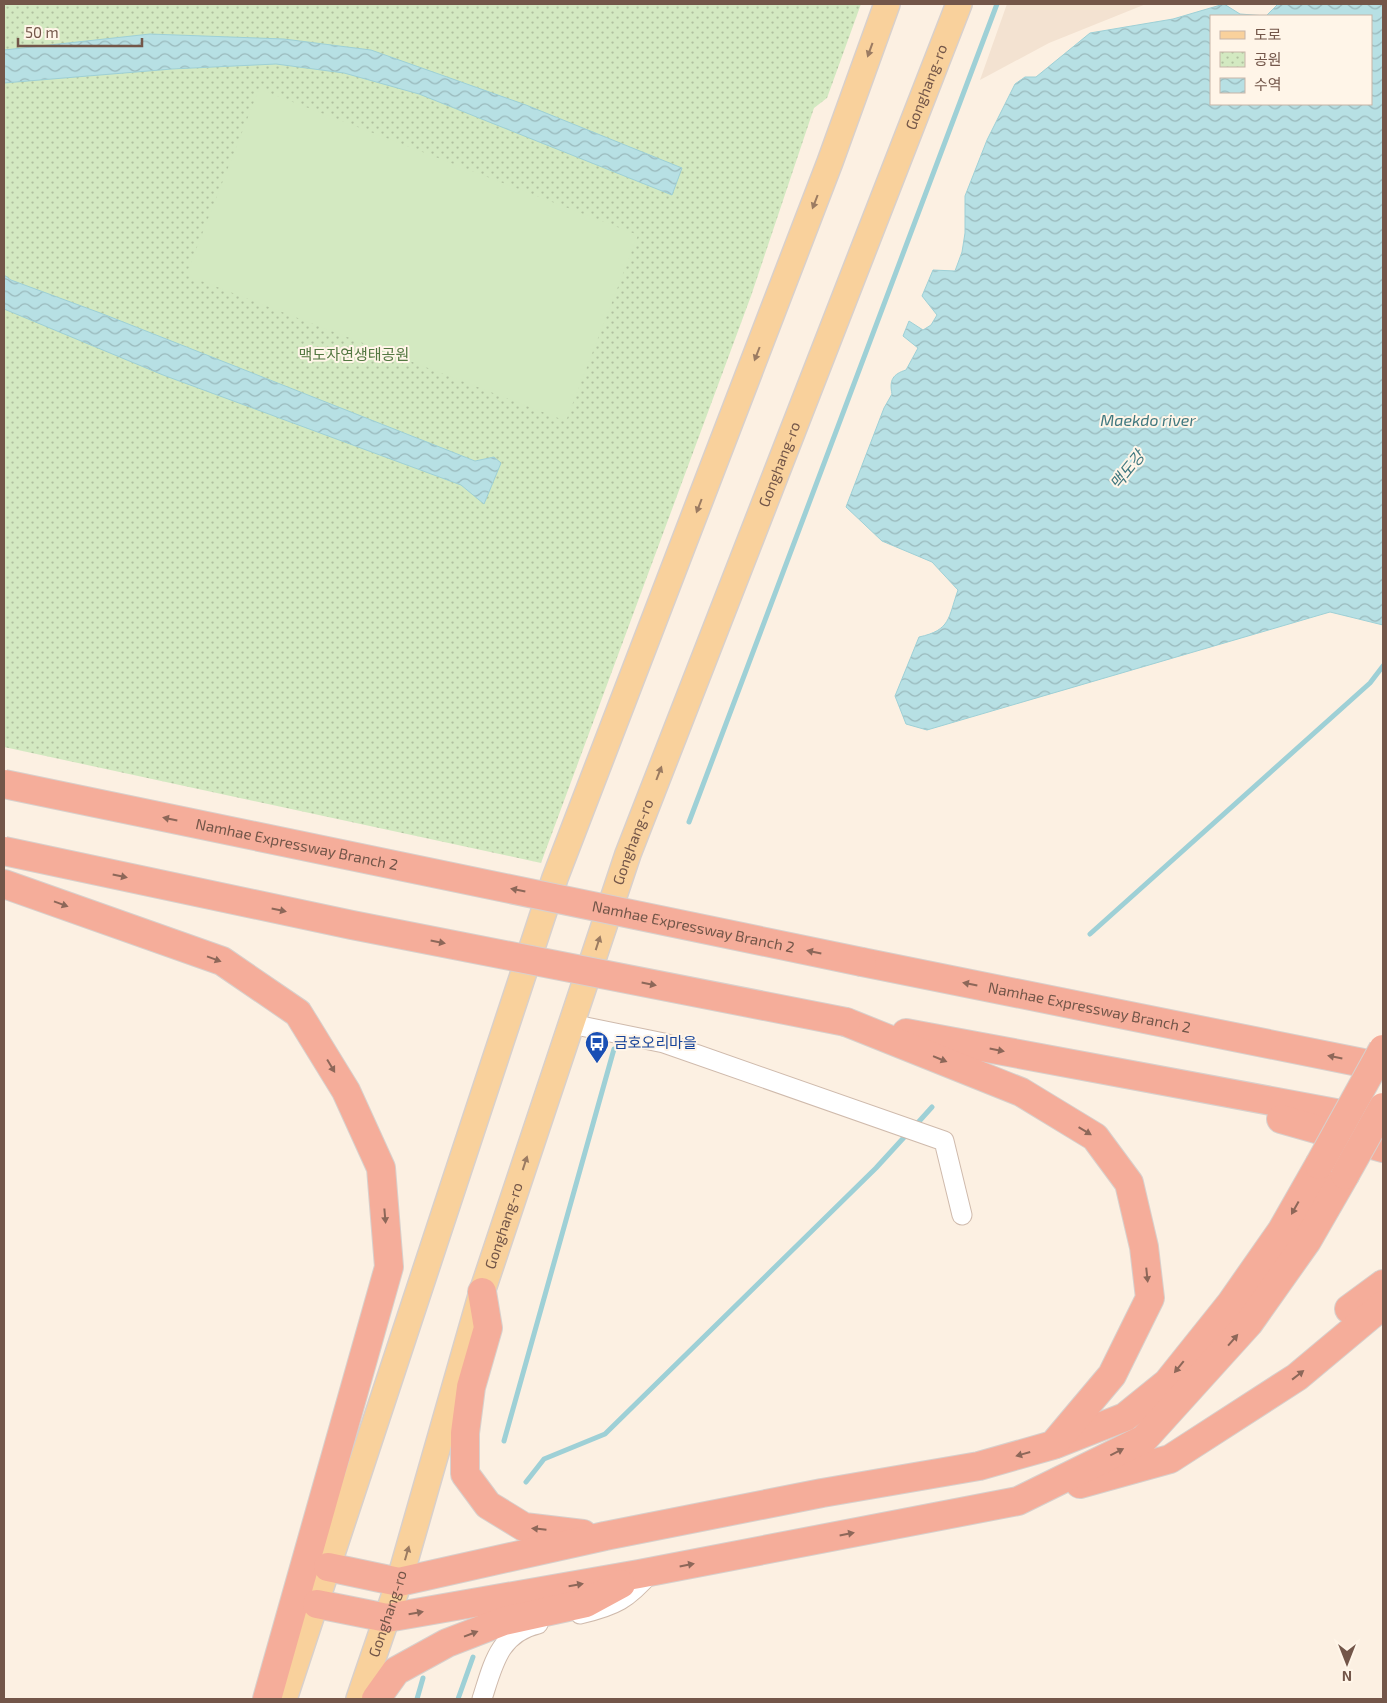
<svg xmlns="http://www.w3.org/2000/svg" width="1387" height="1703" font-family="'Exo 2','Noto Sans KR',sans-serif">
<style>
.residential{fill:#f3e2d1}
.park{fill:url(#park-dots)}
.pitch{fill:#d3e9c1}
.water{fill:url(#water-waves);stroke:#9ed0d6;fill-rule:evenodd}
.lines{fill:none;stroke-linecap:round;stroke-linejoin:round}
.stream{stroke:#9ed0d6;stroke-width:5}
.minor-casing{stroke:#cfbaac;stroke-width:21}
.major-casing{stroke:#d8d0cc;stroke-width:28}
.highway-casing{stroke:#d8d0cc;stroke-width:30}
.minor{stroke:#fff;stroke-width:19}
.major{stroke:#f9d19c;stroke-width:25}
.highway{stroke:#f5ad9a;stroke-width:28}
.highway-bridge-casing{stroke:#d8d0cc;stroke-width:30;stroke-linecap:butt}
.highway-bridge{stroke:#f5ad9a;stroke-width:28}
.oneway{fill:#9b7b62}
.oneway2{fill:#8d6759}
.labels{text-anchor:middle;stroke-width:4;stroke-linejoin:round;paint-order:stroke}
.street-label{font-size:15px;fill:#735649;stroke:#fff5e8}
.park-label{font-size:15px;fill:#547842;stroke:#fff5e8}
.transit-label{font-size:15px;fill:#164399;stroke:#fff5e8;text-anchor:start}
.water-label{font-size:16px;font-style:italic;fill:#40787f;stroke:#fff5e8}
</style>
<defs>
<pattern id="park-dots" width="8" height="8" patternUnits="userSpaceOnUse" patternTransform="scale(1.25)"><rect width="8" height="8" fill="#d3e9c1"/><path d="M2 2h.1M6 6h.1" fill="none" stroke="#b0c09f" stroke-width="1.8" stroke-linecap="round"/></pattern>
<pattern id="water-waves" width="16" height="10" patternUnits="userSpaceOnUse" patternTransform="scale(1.25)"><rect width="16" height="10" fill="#b7e0e4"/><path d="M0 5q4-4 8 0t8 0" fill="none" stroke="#99b8bb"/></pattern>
</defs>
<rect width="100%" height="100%" fill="#fcf0e2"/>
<path class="residential" d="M1007,4H1146L1049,43L980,80Z"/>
<path class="park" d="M4,4H861L827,98L814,108L751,296L541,863L4,747Z"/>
<path class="pitch" d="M259,89L638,235L566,421L186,275Z"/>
<path class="water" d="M1224,4L1240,14L1266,16L1278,4H1383V625L1330,612L927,730L906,724L895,696L919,637C951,630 948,618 958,590L932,562L882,541L846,507L884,408L892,394C889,380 893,374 906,370L918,348L903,336L909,321L923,330L931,325L937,315L922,296L933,270L955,271L962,252L965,233V196L987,140L1015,84L1025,77H1036L1090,33L1173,19ZM1211,16H1371V104H1211Z
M150,34L284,39L371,50L526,105L682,168L672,195L419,94L344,73L276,64L172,69L4,83V50Z
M4,275L11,280L103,314L475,461L494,457L501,463L484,504L461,485L163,375L4,309Z"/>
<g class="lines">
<path class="stream" d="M689,822L997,4
M1090,934L1370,683L1383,666
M914,1127L932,1107
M504,1441L614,1049
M526,1482L544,1459L605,1434L876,1168L908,1133
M417,1699L423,1678
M458,1699L473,1657"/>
<g class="minor-casing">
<path id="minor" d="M571,1024L664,1043L944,1141L962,1215
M580,1614C615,1606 628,1599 651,1572
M482,1699C493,1665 499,1633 538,1624"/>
</g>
<g class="major-casing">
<g id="major">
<path d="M284,1699L555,878L830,162L887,4"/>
<path id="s1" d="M359,1699L399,1582L482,1292L628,854L959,4"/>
</g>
</g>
<g class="highway-casing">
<g id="highway">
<path d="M4,884L222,961L298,1013L346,1091L381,1168L389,1267L267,1699"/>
<path id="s2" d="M862,962L1383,1067"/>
<path d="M906,1033L1368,1119"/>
<path d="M1281,1119L1383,1148"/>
<path d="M482,1292L488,1328L471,1387L465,1433V1474L488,1505L524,1527L583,1534"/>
<path d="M1349,1309L1383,1284"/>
<path d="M1056,1444L1125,1417L1167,1383L1231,1303L1282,1230L1319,1165"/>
<path d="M1080,1484L1170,1459L1297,1377L1383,1305"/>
<path d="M328,1567L399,1582L605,1536L822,1493L979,1466L1053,1445L1112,1375L1150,1298L1144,1247L1129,1183L1095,1137L1021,1092L846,1022"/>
<path d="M317,1604L387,1618L639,1574L1018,1501L1144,1439L1249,1323L1307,1241L1345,1175"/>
<path d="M376,1699L396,1671L447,1643L504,1621L586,1603L621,1584"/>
</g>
</g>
<use href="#minor" class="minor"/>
<use href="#major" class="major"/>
<use href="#highway" class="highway"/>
<g class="highway-bridge-casing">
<g id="highway-bridge">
<path id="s3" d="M4,784L862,962"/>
<path d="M4,851L352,925L846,1022"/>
<path d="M1319,1165L1383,1049"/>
<path d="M1345,1175L1383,1107"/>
</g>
</g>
<use href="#highway-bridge" class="highway-bridge"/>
</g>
<defs><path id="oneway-solid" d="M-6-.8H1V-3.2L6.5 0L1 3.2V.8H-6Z" transform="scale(1.25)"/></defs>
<g class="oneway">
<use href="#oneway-solid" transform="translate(870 50) rotate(110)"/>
<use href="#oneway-solid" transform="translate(815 202) rotate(111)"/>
<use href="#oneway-solid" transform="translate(757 354) rotate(111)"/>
<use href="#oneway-solid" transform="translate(699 506) rotate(111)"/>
<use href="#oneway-solid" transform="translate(659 773) rotate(-69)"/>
<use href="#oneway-solid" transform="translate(598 943) rotate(-72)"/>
<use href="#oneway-solid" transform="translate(525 1163) rotate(-72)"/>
<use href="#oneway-solid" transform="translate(407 1553) rotate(-74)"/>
</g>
<g class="oneway2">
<use href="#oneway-solid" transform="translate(170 819) rotate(-168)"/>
<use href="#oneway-solid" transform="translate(120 876) rotate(12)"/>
<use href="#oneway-solid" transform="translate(518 890) rotate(-169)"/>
<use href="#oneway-solid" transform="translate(61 904) rotate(20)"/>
<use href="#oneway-solid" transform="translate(279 910) rotate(12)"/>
<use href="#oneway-solid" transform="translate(438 942) rotate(11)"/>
<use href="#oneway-solid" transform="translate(814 952) rotate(-168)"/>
<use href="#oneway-solid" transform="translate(214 959) rotate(20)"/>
<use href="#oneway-solid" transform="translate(649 984) rotate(11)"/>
<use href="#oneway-solid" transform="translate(970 984) rotate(-169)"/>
<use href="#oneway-solid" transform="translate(997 1050) rotate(11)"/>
<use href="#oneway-solid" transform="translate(1335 1057) rotate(-169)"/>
<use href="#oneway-solid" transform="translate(940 1059) rotate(22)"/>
<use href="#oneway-solid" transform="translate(331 1066) rotate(59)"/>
<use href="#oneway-solid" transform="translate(1085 1131) rotate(31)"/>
<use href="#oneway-solid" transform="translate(1295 1208) rotate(119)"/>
<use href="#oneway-solid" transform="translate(385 1216) rotate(85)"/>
<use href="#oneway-solid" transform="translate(1147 1275) rotate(84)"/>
<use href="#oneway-solid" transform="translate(1233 1340) rotate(-49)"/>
<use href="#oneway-solid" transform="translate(1179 1367) rotate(129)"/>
<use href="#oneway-solid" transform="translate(1298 1375) rotate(-38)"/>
<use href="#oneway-solid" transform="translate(1117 1452) rotate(-27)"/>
<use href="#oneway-solid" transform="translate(1023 1454) rotate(164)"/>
<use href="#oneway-solid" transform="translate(539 1529) rotate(-174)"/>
<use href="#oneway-solid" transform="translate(847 1534) rotate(-11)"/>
<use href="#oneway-solid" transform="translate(687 1565) rotate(-11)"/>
<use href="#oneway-solid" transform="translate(576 1585) rotate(-10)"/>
<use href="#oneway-solid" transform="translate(416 1613) rotate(-10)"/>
<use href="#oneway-solid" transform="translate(471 1634) rotate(-21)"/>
</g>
<defs>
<g id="bus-pin" transform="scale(1.25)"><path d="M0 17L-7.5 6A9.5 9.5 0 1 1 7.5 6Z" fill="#1a4fb4" stroke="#fff5e8"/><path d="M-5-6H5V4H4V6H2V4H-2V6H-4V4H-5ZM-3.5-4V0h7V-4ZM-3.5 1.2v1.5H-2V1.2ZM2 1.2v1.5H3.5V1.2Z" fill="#fff"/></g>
</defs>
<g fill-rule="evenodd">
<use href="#bus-pin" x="597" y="1043"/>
</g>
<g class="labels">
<g class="street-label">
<text dy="5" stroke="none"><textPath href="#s1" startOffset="1710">Gonghang-ro</textPath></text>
<text dy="5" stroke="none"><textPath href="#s1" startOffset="1305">Gonghang-ro</textPath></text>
<text dy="5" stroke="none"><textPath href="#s1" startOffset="900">Gonghang-ro</textPath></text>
<text dy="5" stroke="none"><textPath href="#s3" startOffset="299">Namhae Expressway Branch 2</textPath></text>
<text dy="5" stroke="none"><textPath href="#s3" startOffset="704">Namhae Expressway Branch 2</textPath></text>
<text dy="5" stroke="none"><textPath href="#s2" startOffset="232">Namhae Expressway Branch 2</textPath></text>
<text dy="5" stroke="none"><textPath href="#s1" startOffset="495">Gonghang-ro</textPath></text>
<text dy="5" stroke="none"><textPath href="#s1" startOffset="90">Gonghang-ro</textPath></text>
</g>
<g class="park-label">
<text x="354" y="360">맥도자연생태공원</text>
</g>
<g class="transit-label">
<text x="614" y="1048">금호오리마을</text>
</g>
<g class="water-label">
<text x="1148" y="426">Maekdo river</text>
<text transform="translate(1127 470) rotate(-51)" y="6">맥도강</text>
</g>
</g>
<rect width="1387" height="1703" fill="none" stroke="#735649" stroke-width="10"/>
<rect x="1210" y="15" width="162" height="90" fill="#fff5e8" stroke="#c7b5a8"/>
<rect x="1220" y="31" width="25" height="8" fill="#f9d19c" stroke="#c7b5a8"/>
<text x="1254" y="40" font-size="15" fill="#735649">도로</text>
<rect x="1220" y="52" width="25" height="15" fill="url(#park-dots)" stroke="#c7b5a8"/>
<text x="1254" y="65" font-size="15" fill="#735649">공원</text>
<rect x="1220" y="78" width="25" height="15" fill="url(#water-waves)" stroke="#c7b5a8"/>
<text x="1254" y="90" font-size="15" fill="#735649">수역</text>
<g transform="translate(1347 1663) rotate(180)" stroke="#fff5e8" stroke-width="4" paint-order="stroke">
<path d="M0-4L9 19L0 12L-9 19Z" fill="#735649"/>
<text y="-8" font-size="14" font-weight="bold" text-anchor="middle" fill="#735649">N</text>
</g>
<path d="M18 38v8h124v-8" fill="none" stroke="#735649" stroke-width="2.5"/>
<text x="25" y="38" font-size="15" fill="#735649" stroke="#fff5e8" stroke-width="4" paint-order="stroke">50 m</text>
</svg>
